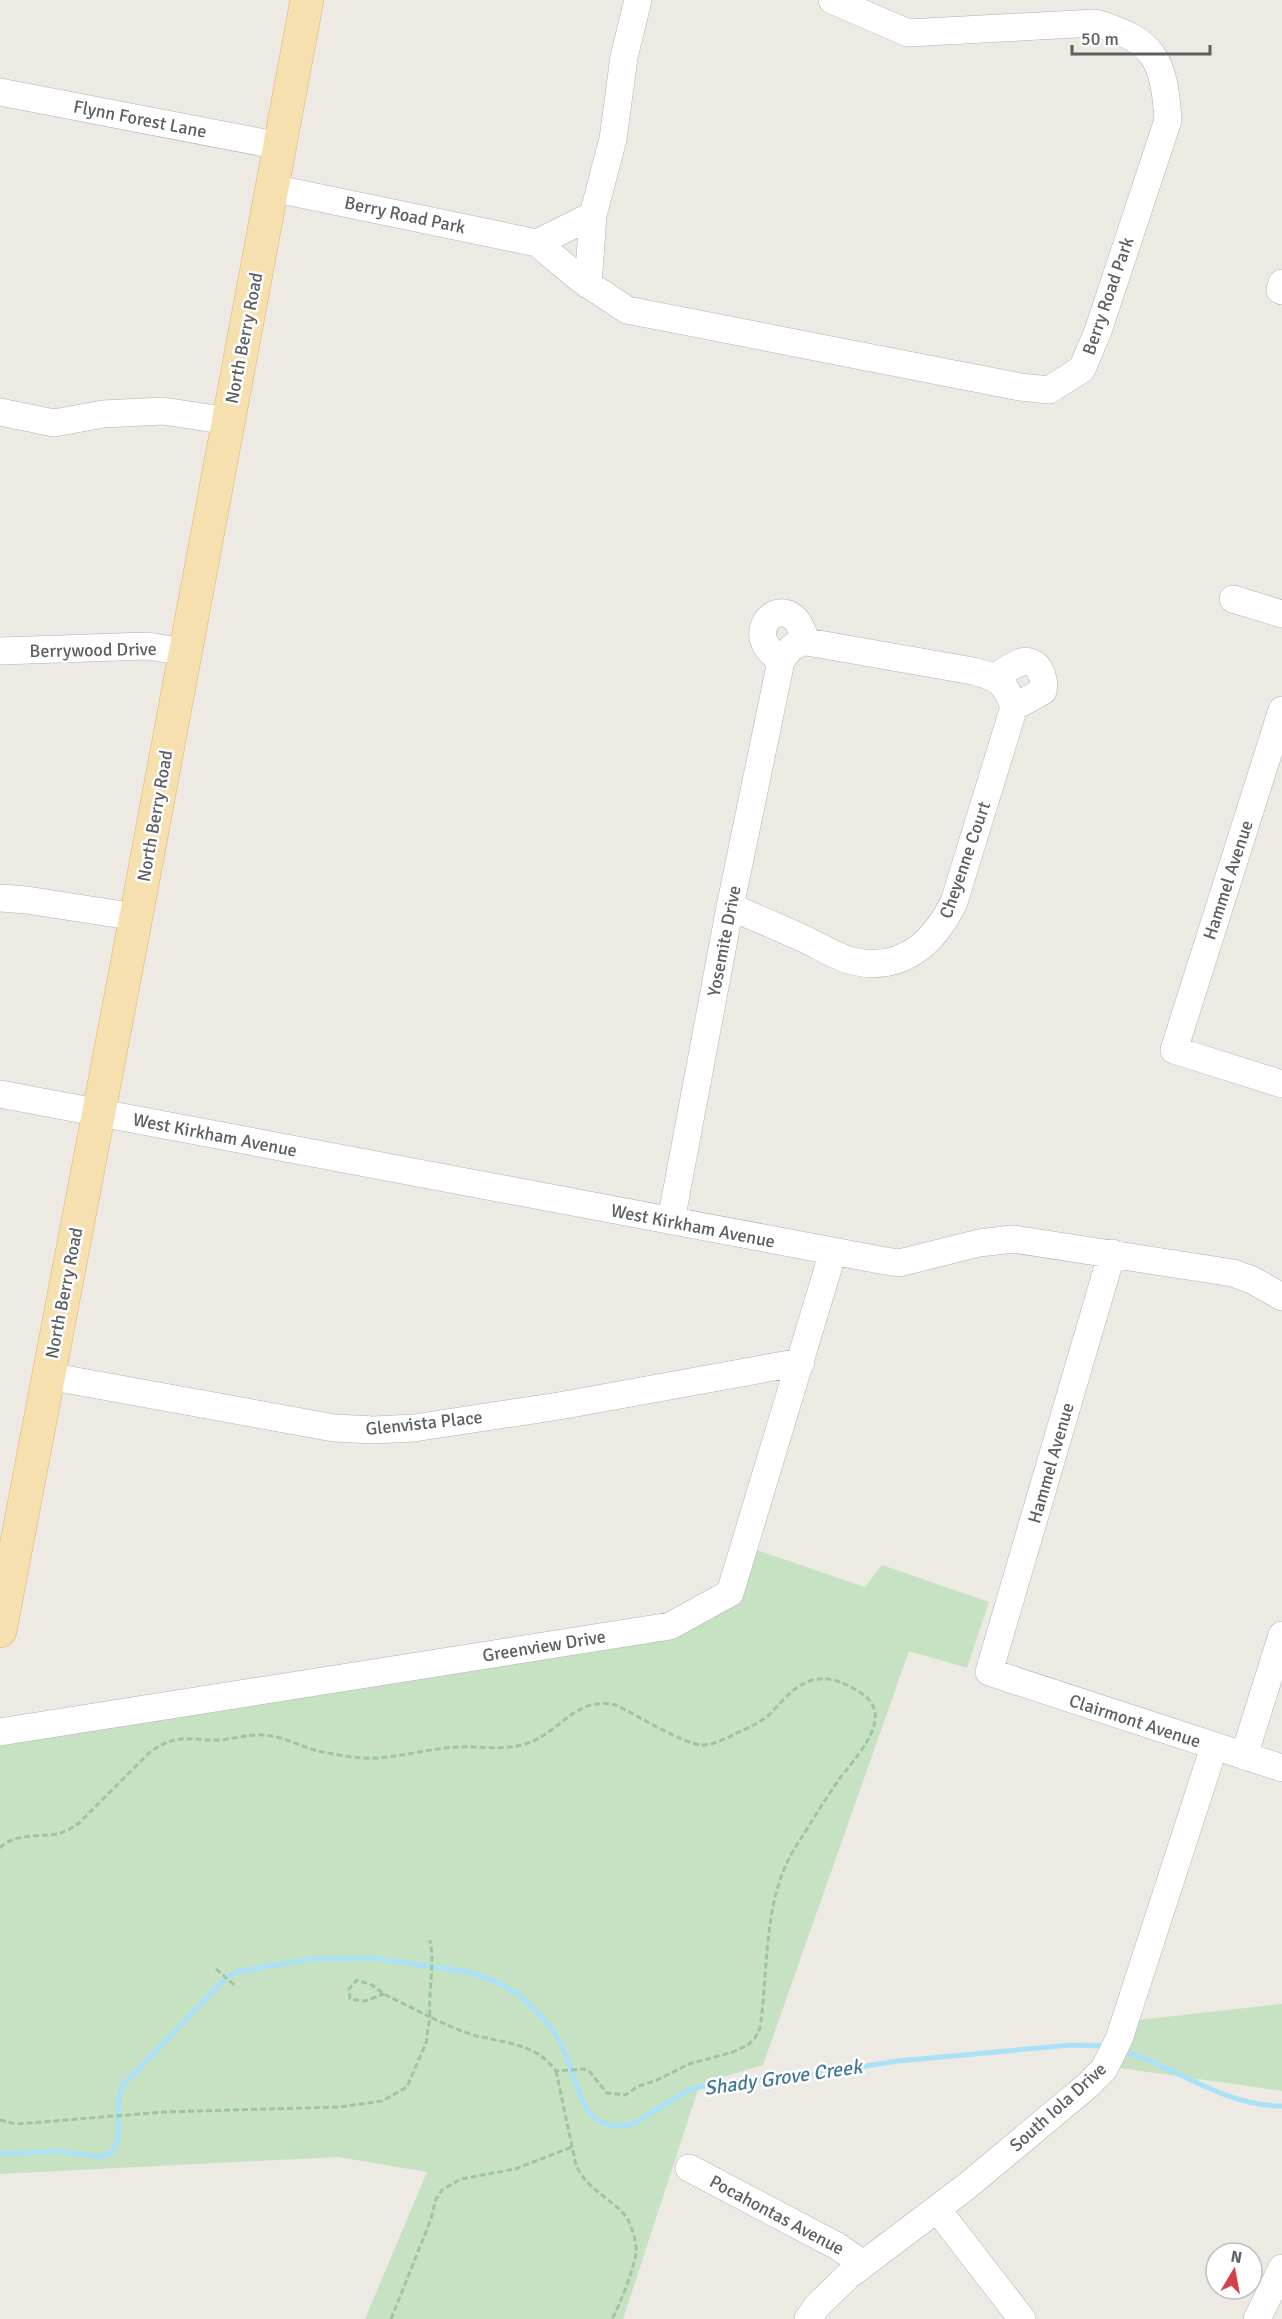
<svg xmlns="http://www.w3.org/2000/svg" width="1282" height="2319" font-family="Signika,sans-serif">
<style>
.green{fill:#c7e2c3}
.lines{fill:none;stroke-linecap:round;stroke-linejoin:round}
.stream{stroke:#aae1f7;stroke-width:5}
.minor-casing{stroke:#afb2b5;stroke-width:28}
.major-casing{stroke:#e4ad66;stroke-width:34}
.path{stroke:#9ec5a3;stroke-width:3;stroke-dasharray:6 3;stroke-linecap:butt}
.minor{stroke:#fff;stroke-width:27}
.major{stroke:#f7e0af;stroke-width:33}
.labels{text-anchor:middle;stroke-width:5;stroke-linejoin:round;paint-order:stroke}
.street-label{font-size:18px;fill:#5c6063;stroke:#fff}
.water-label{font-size:20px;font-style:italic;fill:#437897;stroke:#fff}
</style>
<rect width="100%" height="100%" fill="#edeae4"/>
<path class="green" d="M754,1549L865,1587L882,1565L989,1602L967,1668L909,1651L763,2065L700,2084L623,2319H365L427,2172L338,2157L0,2174V1744L687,1628L709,1621L723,1611Z
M1282,2004V2091L1120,2068L1138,2020Z"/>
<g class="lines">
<path class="stream" d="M1123,2051C1177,2067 1223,2106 1282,2106
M0,2154L54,2151L101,2157C132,2150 110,2109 123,2085L227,1977L240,1971L313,1959L370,1958L463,1971L487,1978L506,1987L522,1997L542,2017L555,2033L567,2057L583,2103L590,2113L598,2121L609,2125L621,2126L633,2124L689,2090L712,2084L815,2074L898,2061L1071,2045L1105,2046"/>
<g class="minor-casing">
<path id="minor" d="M638,0L624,57L613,139L593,215L537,243L579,278L627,310L1020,387L1049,390L1082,369L1098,331L1168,120C1164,60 1155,40 1095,23L908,33L832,0
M0,92L280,146
M272,188L537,243
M1282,283L1280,290L1282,291
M588,285L593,215
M0,412L54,423L103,414L163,411L228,421
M1233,599L1282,614
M0,651L148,646L185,652
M781,661C774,655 765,648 763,638C760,621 777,605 793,617C800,622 803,634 807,642
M995,677C1003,672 1013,665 1021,662C1038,657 1046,678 1043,691L1014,707
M1282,710L1174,1050L1282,1084
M0,898L27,900L136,917
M0,1094L880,1260L899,1263L979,1243L1013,1239L1233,1273L1252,1280L1282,1297
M671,1221L730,907L781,661C787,651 795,642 807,642L973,671C998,677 1005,682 1014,707L954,902C934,943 902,973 852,961C836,957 818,945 802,938C779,927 754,917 730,907
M1112,1253L989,1672L1282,1768
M48,1376L334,1428L374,1430L414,1428L559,1406L801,1362
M0,1732L670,1626L730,1593L833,1252
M1244,1756L1282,1635
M689,2168L837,2246L863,2264
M937,2209L1022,2319
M808,2319L817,2306L848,2276L967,2186L1087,2086L1104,2069L1119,2039L1214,1747
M1257,2319L1282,2268"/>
</g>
<g class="major-casing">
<path id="major" d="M0,1631L136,917L307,0"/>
</g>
<path class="path" d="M0,1848C14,1833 38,1837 57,1834C65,1832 72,1828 79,1823L150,1752C178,1733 186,1740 216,1740C231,1740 246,1734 261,1735C281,1735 299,1746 318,1751C337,1755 359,1759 377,1758C405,1756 432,1748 459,1747C481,1746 507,1751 528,1743C562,1731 575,1696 616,1705C635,1714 684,1745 703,1745C713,1745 724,1739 733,1735C745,1729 758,1724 769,1715C774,1710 779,1704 784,1699C810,1672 831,1674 861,1693C898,1717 853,1759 838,1781C823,1802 810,1825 796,1846C762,1900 769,1968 760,2028L755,2038L748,2045L733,2052L689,2064L657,2080L639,2086L625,2095L607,2093L590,2072L584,2069L556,2071C536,2043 504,2043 473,2035C458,2030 445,2024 430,2017C428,1991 435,1966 430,1940
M216,1969L234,1985
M556,2071L576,2165C586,2188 607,2196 624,2214C631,2222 637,2242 636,2253C634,2268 620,2305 612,2319
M0,2120L16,2124L164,2112L339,2107L382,2101L407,2087L426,2043L430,2017L384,1994L372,1985L357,1980L349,1989L350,1999L365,2001L384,1994
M391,2319L431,2219L436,2199L442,2190L461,2179L515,2169L572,2147"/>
<use href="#minor" class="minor"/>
<use href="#major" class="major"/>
</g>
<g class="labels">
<g class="street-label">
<text transform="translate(140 119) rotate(11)" y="6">Flynn Forest Lane</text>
<text transform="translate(405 215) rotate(12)" y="6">Berry Road Park</text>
<text transform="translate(1108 296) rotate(-71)" y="6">Berry Road Park</text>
<text transform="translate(244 338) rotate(-79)" y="6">North Berry Road</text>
<text transform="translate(93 650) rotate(-1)" y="6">Berrywood Drive</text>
<text transform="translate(155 816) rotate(-80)" y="6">North Berry Road</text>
<text transform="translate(965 860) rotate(-71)" y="6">Cheyenne Court</text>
<text transform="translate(1228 880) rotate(-72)" y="6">Hammel Avenue</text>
<text transform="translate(724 941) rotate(-79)" y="6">Yosemite Drive</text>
<text transform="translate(215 1135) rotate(11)" y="6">West Kirkham Avenue</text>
<text transform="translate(693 1226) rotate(11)" y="6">West Kirkham Avenue</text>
<text transform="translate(64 1293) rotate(-79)" y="6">North Berry Road</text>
<text transform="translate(424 1423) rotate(-6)" y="6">Glenvista Place</text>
<text transform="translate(1051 1463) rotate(-74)" y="6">Hammel Avenue</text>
<text transform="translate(544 1646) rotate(-9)" y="6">Greenview Drive</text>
<text transform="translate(1135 1721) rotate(18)" y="6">Clairmont Avenue</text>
<text transform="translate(1058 2107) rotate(-42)" y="6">South Iola Drive</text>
<text transform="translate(777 2215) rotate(28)" y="6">Pocahontas Avenue</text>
</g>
<g class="water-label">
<text transform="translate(783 2077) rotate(-8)" y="7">Shady Grove Creek</text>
</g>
</g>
<g transform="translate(1234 2271) rotate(10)"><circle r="28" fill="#ffffff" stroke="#bebfc1" stroke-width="1.5"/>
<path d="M0-4.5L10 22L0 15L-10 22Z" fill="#d93e49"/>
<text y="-9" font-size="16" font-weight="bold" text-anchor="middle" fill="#5c6063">N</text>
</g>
<path d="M1072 45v9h138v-9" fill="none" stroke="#5c6063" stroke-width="3"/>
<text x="1081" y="45" font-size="18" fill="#5c6063" stroke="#ffffff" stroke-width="4.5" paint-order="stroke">50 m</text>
</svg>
